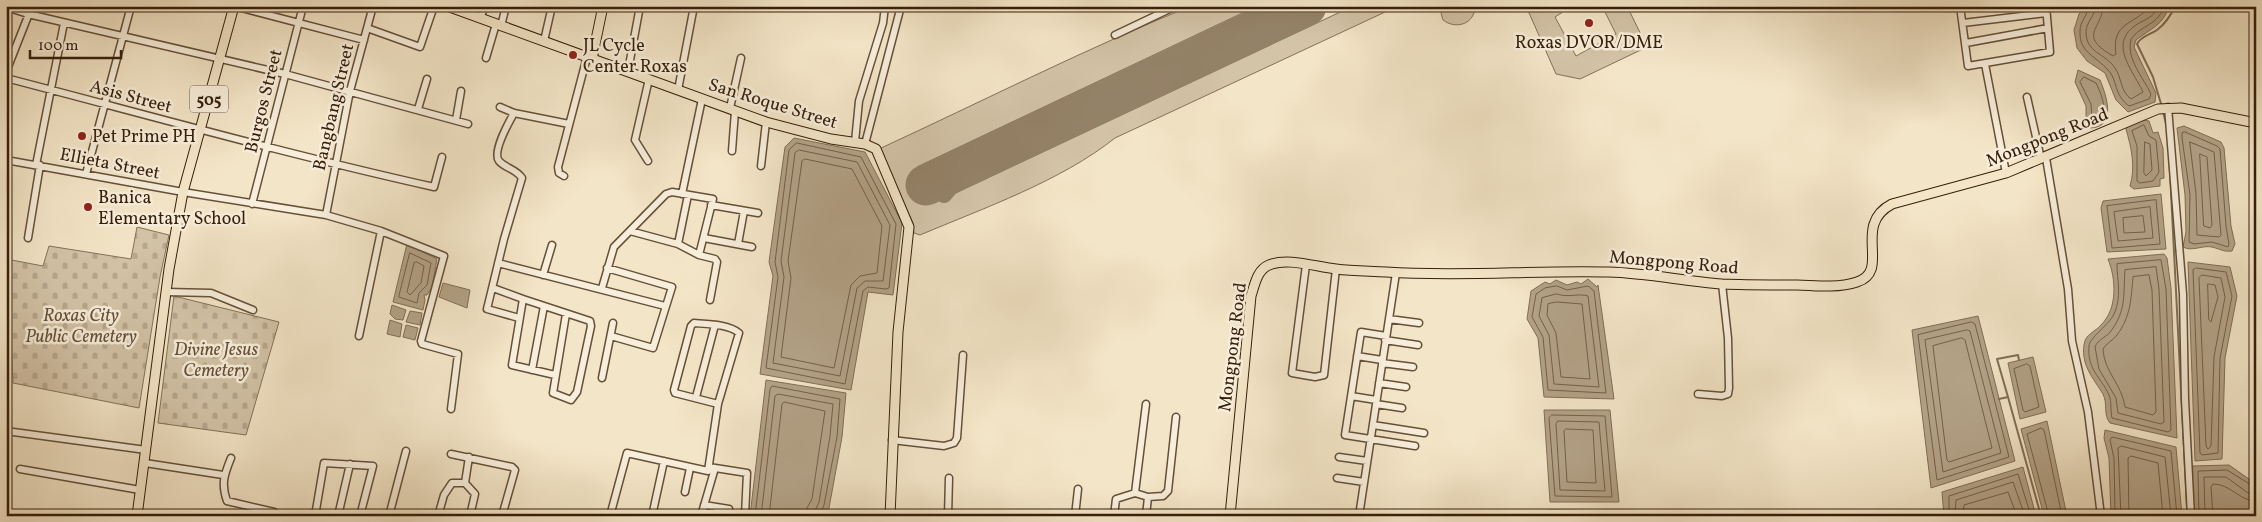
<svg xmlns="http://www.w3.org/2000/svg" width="2262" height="522" font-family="Vollkorn,serif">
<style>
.green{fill:#d3c3a7;stroke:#847158}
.cemetery{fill:url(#cemetery-stones);stroke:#847158}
.water{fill:#b3a287;stroke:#816e55}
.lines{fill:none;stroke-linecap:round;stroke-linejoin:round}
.shore{stroke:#746048;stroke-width:1}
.stream{stroke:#816e55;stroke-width:2}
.taxiway{stroke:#948268;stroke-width:16}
.runway{stroke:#948268;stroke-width:41}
.minor-casing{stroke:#655039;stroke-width:9}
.major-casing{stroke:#361f0a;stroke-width:11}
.minor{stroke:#f7eedb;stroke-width:6}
.major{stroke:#f3e5c7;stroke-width:9}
.poi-dot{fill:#8f2418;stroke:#f7eedb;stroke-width:2}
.labels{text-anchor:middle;stroke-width:5;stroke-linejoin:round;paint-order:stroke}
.shield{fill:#f7eedb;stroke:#705d49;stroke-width:1}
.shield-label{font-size:16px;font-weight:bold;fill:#361f0a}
.poi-label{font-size:18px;fill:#361f0a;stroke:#f7eedb;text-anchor:start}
.street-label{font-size:18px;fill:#361f0a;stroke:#f7eedb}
.park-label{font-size:18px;font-style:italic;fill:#655039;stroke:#f7eedb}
</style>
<defs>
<pattern id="cemetery-stones" width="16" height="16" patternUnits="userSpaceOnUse" patternTransform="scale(1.25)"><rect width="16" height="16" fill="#d3c3a7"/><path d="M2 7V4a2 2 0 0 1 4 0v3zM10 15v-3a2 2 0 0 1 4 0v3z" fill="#b6a78e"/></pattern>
</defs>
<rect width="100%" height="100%" fill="#f3e5c7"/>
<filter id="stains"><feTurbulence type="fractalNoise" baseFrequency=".004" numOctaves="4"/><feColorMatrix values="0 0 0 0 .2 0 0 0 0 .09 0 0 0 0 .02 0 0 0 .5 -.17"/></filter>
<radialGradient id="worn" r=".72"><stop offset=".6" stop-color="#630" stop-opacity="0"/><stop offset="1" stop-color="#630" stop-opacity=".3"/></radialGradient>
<path class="green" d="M1191,6H1257L917,167L934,203L1353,6H1398L1115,138C1061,181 984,208 920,235L914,233L913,223L879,149C983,101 1085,49 1191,6Z
M1439,6H1475C1475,24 1456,30 1443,20Z
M1526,6H1572L1555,17L1576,56L1616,34L1602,6H1627L1647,47L1580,79L1556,74Z"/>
<path class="cemetery" d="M137,227L169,235L160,277L139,408L13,383L11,335L6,332V259L43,266L49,246L131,259Z
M174,296L279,322L246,435L158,423Z"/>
<path class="water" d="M2086,6H2169C2164,25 2150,29 2136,40L2134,47L2156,93L2155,102L2128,112L2116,100L2105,73L2087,61L2077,48L2074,30L2079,14Z
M2078,70L2100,80C2107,97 2118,130 2086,128V106L2075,82Z
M2143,120L2149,121L2153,133L2158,132L2163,148L2164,178L2160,179V186L2134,189L2130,186C2136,166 2131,147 2126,129L2127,126Z
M2184,126L2221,142L2224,148L2231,226L2235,244L2232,251C2223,252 2220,249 2212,247C2202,245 2192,252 2183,247L2186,232L2185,195L2177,128Z
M794,138L865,152L902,223L893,295L868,292L851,390L760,374L773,276L769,262L785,147Z
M2161,194L2166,249L2107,252L2101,208L2103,201Z
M407,244L437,259L432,287L427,295H424L425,300L423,310L393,302Z
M2164,254L2167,258L2171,288L2177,438L2110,423C2103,415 2108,404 2103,394C2093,378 2081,365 2084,345C2085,334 2095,332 2101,325C2118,308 2116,279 2108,259Z
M2188,262L2230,267L2237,296L2225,358L2222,459L2195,461Z
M1588,279L1597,287L1598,285L1614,399L1544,397L1538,338L1527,319L1531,291L1545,282L1550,284L1556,280L1567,285L1577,282L1581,284Z
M443,283L470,290L467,308L439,297Z
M392,305L406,310L403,320L395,319L390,314Z
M410,311L422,313L420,325L406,322Z
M1978,316L2015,461L1931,488L1912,330Z
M390,320L402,324L400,337L387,334Z
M406,325L418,328L415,340L403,337Z
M2033,357L2046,412L2020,419L2008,363Z
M766,380L846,393L842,437L829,508L824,516H750Z
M1544,410H1610L1619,502H1550Z
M2047,421L2067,516H2044L2021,429Z
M2105,430L2176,447L2182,516H2111L2109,458L2104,438Z
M2229,465L2256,484V516H2194L2191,478L2193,466Z
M2023,467L2036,516H1944L1942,492Z
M1549,510L1616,511V516H1550Z"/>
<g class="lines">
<path class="shore" d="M2089,6C2088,15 2080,21 2080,31C2079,53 2096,56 2108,70C2118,80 2113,94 2129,106L2149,99L2151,94C2143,77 2126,59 2131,39C2141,25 2159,25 2164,6
M2096,6C2095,16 2086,22 2086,32C2086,53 2105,53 2115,68C2122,78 2120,91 2131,99L2143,92C2131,67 2106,41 2141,22C2149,18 2155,15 2158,6
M2103,6C2102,30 2077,35 2113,56L2116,54C2111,21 2136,25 2150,6
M2084,77L2096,83C2102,96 2110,113 2095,121L2092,119L2091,104L2080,82Z
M2144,125L2149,136L2156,140L2159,172L2153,181L2140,183L2137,181V146L2132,131Z
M2185,132L2217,146L2220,149L2226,226L2229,244L2228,247L2212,242L2194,244L2189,242L2190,195L2182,138V133Z
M2145,142L2150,144L2152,170L2146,176L2144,173Z
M2190,142L2214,152L2221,235L2219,237L2197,235L2196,194Z
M797,143L861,157L896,224L889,288L886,289L868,287L863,291L845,384L766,368L778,277L775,262L789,150Z
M799,150L857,162L890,225L883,281H865L857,288L840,376L773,363L784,277L781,261L795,153Z
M2200,154L2207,157L2212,225L2210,228L2204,226Z
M805,159L852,169L882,226L877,273L860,276L851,285L834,368L781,357L791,278L788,261L802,161Z
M2156,200L2160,244L2112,248L2107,206Z
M2150,207L2153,238L2118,241L2114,212Z
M2143,216L2145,232L2124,233L2123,218Z
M410,253L431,263L427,285L419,293L417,303L399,297Z
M2161,260L2166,289L2171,430L2168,432L2112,418C2110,410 2112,402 2109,395C2101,377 2087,370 2089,346C2089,338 2109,325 2114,314C2122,297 2117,281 2117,264Z
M417,262L424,266L421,283L410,295L407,292L414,263Z
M2156,267L2159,289L2164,422L2161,424L2118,413L2116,398L2099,369L2095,347C2098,339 2107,337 2111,331C2127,309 2123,294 2125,270Z
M2196,268L2226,272L2232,296L2220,358L2218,453L2202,455L2200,453L2193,270Z
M2149,275L2152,290L2156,412L2153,415L2125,407C2122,384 2104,372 2103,349C2106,343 2113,341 2117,335C2131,316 2131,299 2133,277Z
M2202,275L2221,278L2225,297L2214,357L2211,446L2208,449L2206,446L2199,278Z
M2208,284L2215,285L2218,297L2211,322L2209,320Z
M1557,286L1567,290L1588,286L1594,291L1606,393L1548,390L1543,337L1532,317L1536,294L1545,288Z
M1557,294C1568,298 1578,293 1588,296L1599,387L1554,384L1549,335L1539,316L1542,298Z
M1557,302L1582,304L1590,379L1561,377L1556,333L1547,315L1548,304Z
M1972,322L1975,324L2009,457L1937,480L1918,335Z
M1967,330L1970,331L2001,453L1943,472L1925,340Z
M1962,338L1965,340L1992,448L1949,462L1947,460L1933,346Z
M2027,364L2030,366L2039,407L2025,412L2023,410L2014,369Z
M1552,415L1605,416L1612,497L1555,496L1549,418Z
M1558,421L1599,422L1605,491L1560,490L1556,424Z
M1566,429L1593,430L1596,483L1567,482L1564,431Z
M755,516L770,389L772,386L840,399L837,437L824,505L820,516
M761,516L775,396L778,394L833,404L830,436L819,502L813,516
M769,516L782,404L784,402L825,411L812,499L807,508L806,516
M1555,516H1610
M1949,516V496L2018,474L2031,516
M1955,516L1956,500L2013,482L2025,516
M1963,516L1964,505L2008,492L2017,516
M2049,516L2027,434L2041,428L2044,430L2062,516
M2115,516L2114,458L2110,440L2112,437L2171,451L2177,516
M2121,516L2118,448L2121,446L2165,457L2171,516
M2129,516L2128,458L2131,456L2158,463L2163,516
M2199,516L2198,471L2227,470L2256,488
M2205,516L2204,477H2226L2248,493L2256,494
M2213,516L2211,487L2213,484C2231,484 2239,501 2256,501"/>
<path class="stream" d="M2162,107L2153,77L2137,44C2141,36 2150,35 2157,30C2165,24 2171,15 2175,6
M2163,111L2167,128
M2169,153L2187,508
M2008,397L1997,359L2018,355L2019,360
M1999,399L2008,397L2041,516"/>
<path class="taxiway" d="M943,167C933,175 932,188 944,195L970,164"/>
<path class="runway" d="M926,185L1306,6"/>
<g class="minor-casing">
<path id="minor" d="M234,6L364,40
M1960,6L1968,66L2050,52L2046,6
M6,7L28,14L285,74L468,124
M480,18L485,6
M1963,23L2046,13
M501,26L506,6
M367,28L420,47L434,6
M1115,35L1176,6
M544,41L552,6
M1966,43L2048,28
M486,58L496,24
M1985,64L2006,173
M628,71L640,6
M6,72L32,6
M6,78C148,115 290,155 434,187L442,157
M678,90L694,6
M2027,97L2041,159
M500,107L514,113L569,124
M2168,107L2183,294L2185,399L2191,516
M730,108L741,58
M418,109L427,79
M514,113C509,122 492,152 499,161C505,168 516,169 522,178L504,239L487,309L519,318
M456,120L461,91
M855,142L859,101L883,23L885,6
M865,144L901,6
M732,151L735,111
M2046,158L2068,289L2072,341L2088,412L2101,516
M6,160L183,192L326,215L381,231L444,256L421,341L422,344L458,354L451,409
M648,161L635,140L649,79
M36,165L64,23
M761,166L766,122
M86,174L131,6
M564,176L559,173L558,167L587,57
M682,194L702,99
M252,204L303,6
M711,205L758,213
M326,215L350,91L373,6
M630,231L678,244L699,255L715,259L717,262L710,300
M28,238L40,165
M704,238L752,247
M678,244L688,195
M738,244L744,211
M498,263L665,306
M1306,265L1292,373L1315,377L1324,375L1336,269
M607,268L672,287L653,348L611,336
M543,275L552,245
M493,288L523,299L512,365L555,375
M602,288L614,247L666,194L672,192L713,199L699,255
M166,292L211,293L253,310
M523,299L590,321L591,326L577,392L571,400L553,393L566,314
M1389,319L1419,323
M359,336L381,231
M1386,336L1361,332L1345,435L1415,446
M1385,340L1418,345
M1357,356L1382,360
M1382,363L1413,367
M532,370L544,306
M602,378L613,323
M1379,383L1406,387
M1698,394L1722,396L1728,394L1729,388L1728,338L1722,284
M1351,396L1376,400
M696,397L715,325
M1376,404L1402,408
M1373,425L1424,433
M6,431L146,450
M892,440L944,446L954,443L957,438L963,355
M451,454L512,467L515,470L502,516
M1339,457L1367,461
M231,458C224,475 221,484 227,501L274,512
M145,463L223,475
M709,467L747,473L745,516
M20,469L140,490
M1337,478L1364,482
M465,483L469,457
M685,492L690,468
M1135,493L1148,497L1146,516
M1148,497L1163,496L1168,491L1176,417
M704,505L729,509
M315,516L324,463L373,466L360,516
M338,516L350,464
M389,516L406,451
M438,516L444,495L452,483H465L475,494L470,516
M610,516L627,453L708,471L718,404L739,333C729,324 707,324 694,323L691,326L674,390L675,393L718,404
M652,516L664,461
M701,516L715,468
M948,516L949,478
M1075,516L1078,489
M1114,516L1116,499L1135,493L1146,404
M1359,516L1396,273"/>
</g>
<g class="major-casing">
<path id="major" d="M447,6L766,122L831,139L865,144L876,149L909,227L898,332L890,516
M592,59L603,6
M137,516L169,269L183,192L234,6
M1230,516L1251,296C1255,284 1257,270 1269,265C1288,257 1316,267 1336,269C1353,271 1369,271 1386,272C1460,277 1534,270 1609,272C1646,273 1684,281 1722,284C1747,285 1772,285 1797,285C1816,286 1839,288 1857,282C1892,271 1851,225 1892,204L2006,173L2158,109L2181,108L2256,123"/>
</g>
<use href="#minor" class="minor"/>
<use href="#major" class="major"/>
</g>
<g class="poi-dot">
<circle cx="1589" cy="23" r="5"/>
<circle cx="573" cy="55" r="5"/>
<circle cx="82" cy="136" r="5"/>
<circle cx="88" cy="207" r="5"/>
</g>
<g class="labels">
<rect class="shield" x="190" y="85.5" width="38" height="27" rx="4"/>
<g class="shield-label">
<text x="209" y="105">505</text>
</g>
<g class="poi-label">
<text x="1589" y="48" text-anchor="middle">Roxas DVOR/DME</text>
<text x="583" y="51">JL Cycle<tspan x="583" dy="21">Center Roxas</tspan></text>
<text x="92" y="142">Pet Prime PH</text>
<text x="98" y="203">Banica<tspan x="98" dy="21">Elementary School</tspan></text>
</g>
<g class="street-label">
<text transform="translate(131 96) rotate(15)" y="6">Asis Street</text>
<text transform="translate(263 101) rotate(-76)" y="6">Burgos Street</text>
<text transform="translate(773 103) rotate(17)" y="6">San Roque Street</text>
<text transform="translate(333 107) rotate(-77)" y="6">Bangbang Street</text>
<text transform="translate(2047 137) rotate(-22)" y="6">Mongpong Road</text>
<text transform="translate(110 163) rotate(11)" y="6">Ellieta Street</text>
<text transform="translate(1674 262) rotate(5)" y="6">Mongpong Road</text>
<text transform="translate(1232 347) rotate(-83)" y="6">Mongpong Road</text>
</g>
<g class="park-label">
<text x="81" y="321">Roxas City<tspan x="81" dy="21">Public Cemetery</tspan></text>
<text x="216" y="355">Divine Jesus<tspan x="216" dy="21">Cemetery</tspan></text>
</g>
</g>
<rect width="2262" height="522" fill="none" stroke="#f3e5c7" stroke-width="25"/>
<rect x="8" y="8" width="2247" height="507" fill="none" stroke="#361f0a" stroke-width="2.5"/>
<rect x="12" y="12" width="2237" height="497" fill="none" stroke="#361f0a"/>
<path d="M30 50v8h91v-8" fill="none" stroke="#361f0a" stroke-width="2.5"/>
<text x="38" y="50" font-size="15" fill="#361f0a" stroke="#f7eedb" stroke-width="4" paint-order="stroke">100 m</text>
<rect width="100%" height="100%" filter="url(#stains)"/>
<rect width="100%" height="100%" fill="url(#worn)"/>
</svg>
